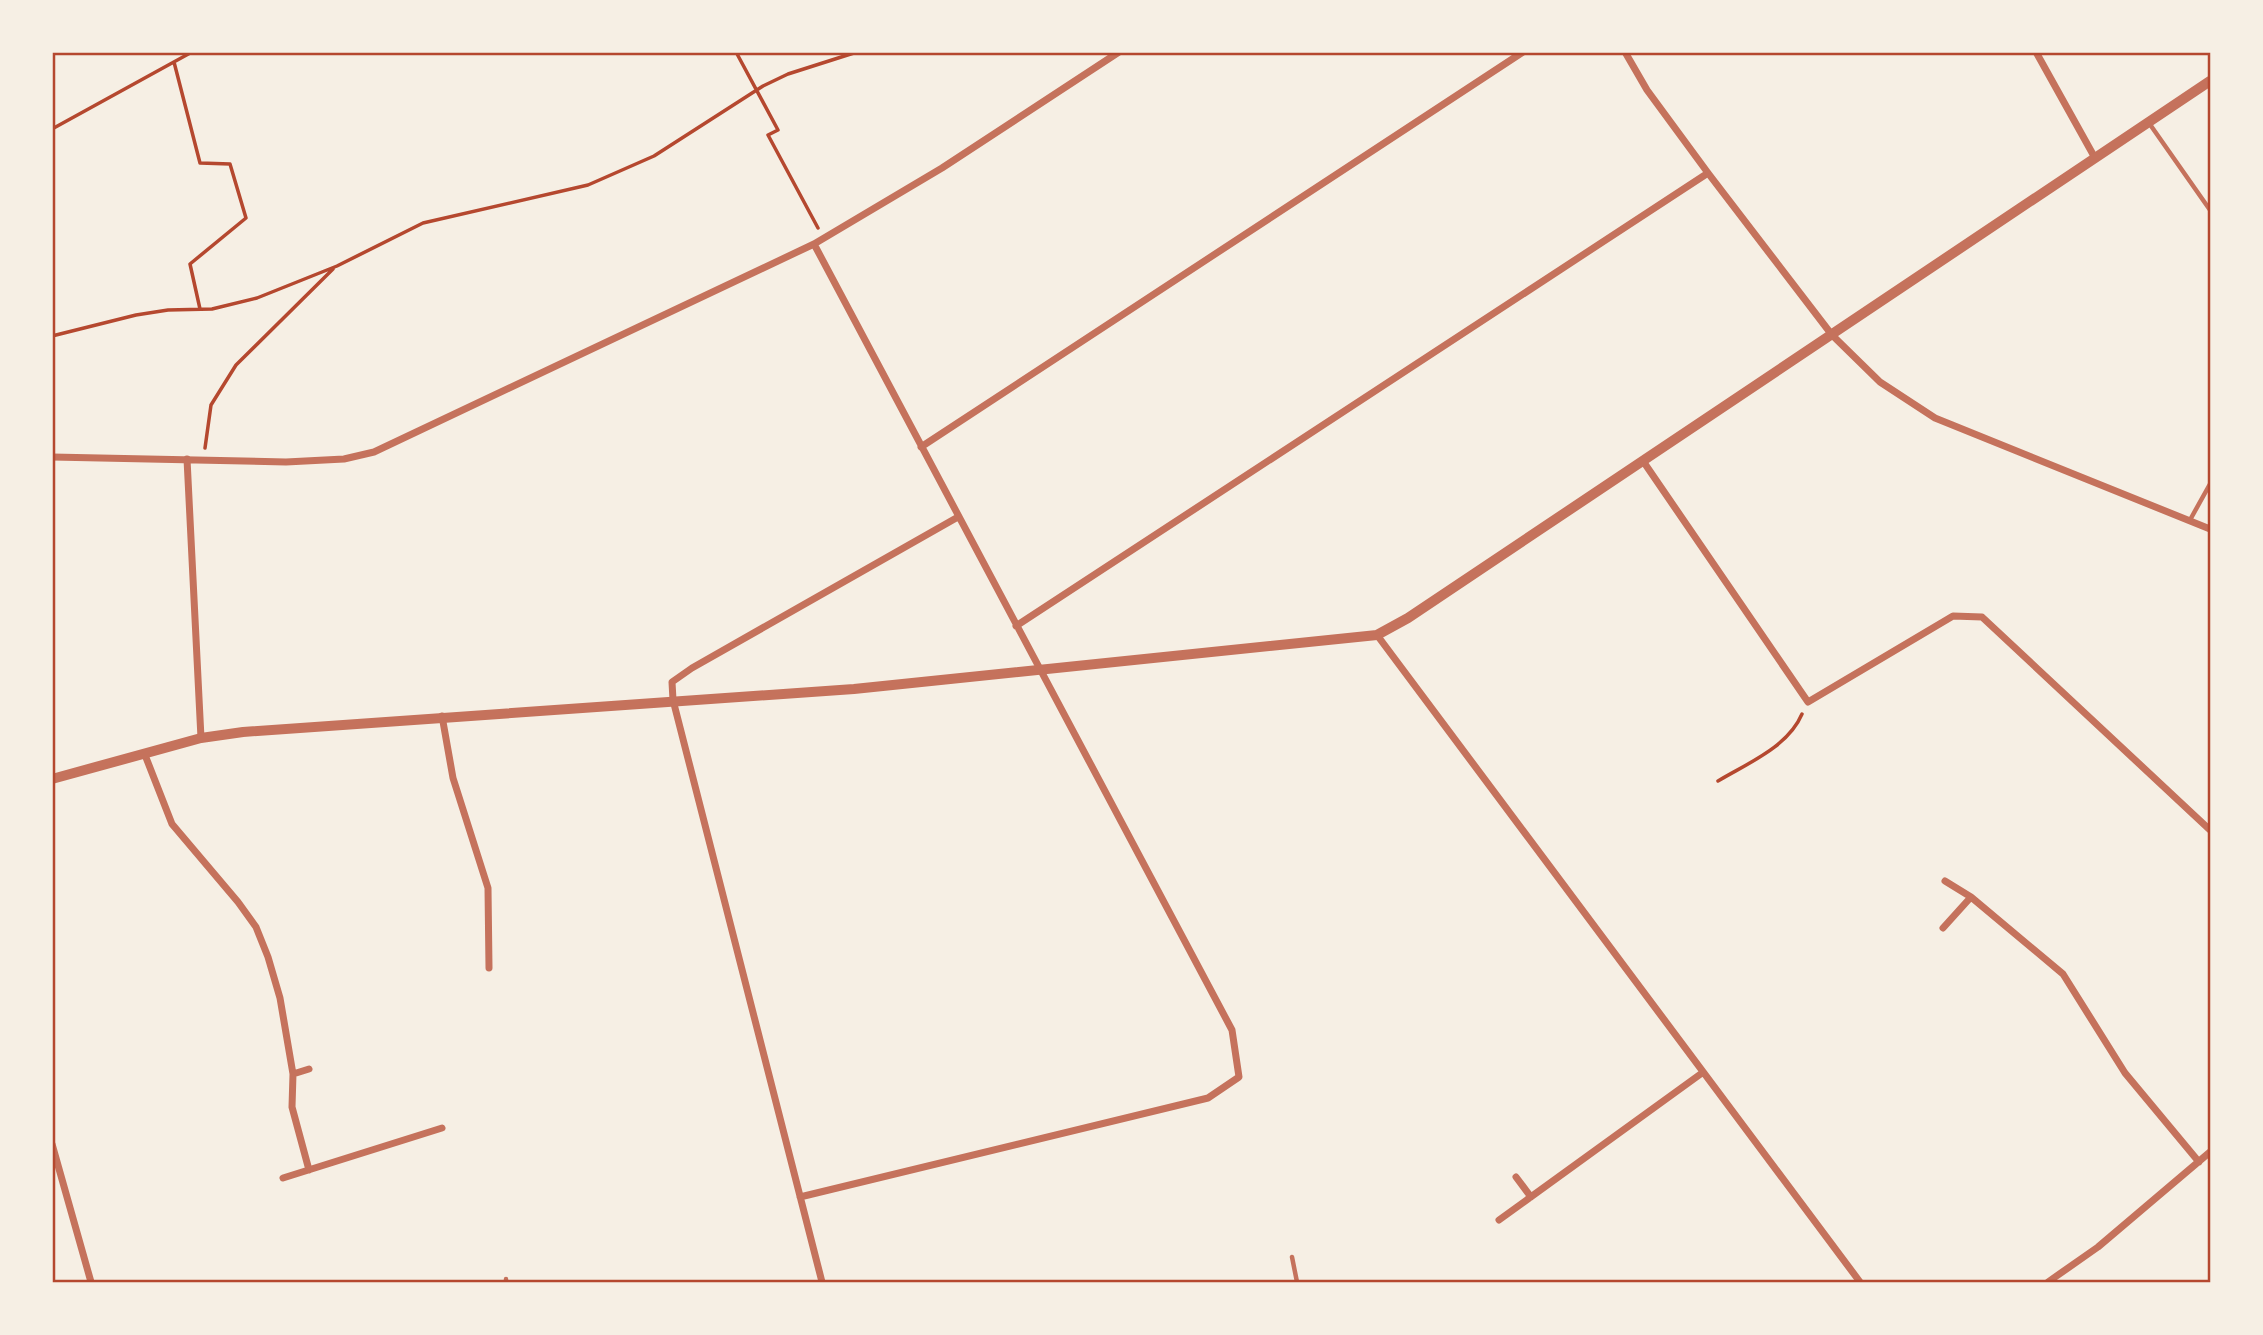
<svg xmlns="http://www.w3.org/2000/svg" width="2263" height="1335" font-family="Roboto,sans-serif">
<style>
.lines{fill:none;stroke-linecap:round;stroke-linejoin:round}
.path{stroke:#b5482f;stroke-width:3.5}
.service{stroke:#c5725c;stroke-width:4.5}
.minor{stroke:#c5725c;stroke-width:7}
.tertiary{stroke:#c5725c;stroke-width:10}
.neatline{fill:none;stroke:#b5482f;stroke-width:2.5}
</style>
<rect width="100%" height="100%" fill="#f6efe4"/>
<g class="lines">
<path class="path" d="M736,52L778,130L768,135L818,228
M174,62L200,163L230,164L246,218L190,264L200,309
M52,129L192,52
M52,336L136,315L168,310L212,309L257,298L337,266L423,223L588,185L654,156L763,86L788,74L857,52
M205,448L211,405L236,365L333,269
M1718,781C1748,763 1788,747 1802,714"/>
<path class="service" d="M2149,123L2210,210
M2190,520L2210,484
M1292,1257L1297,1282
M506,1282V1279"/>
<path class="minor" d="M1625,52L1647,90L1708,173L1832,335L1880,382L1935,418L2210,529
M2036,52L2095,158
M921,447L1523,52
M52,457L286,462L344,459L374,452L814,244L942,168L1119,52
M187,459L201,738
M1643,461L1808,702L1953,616L1982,617L2210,830
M1016,626L1708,173
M1377,635L1860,1282
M442,716L453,778L488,888L489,968
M145,755L172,824L238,902L256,927L268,957L280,998L293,1074L292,1107L309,1170
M1945,881L1971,897L2063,974L2125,1073L2199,1162
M1943,928L1971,897
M293,1074L309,1069
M52,1144L91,1282
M1516,1177L1531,1197
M283,1178L442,1128
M800,1197L1208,1098L1239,1077L1232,1030L814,244
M1499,1220L1702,1073
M822,1282L673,700L672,682L692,668L958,517
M2048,1282L2098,1247L2210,1152"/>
<path class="tertiary" d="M52,779L201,738L243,732L854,689L1377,635L1408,618L2210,81"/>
</g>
<rect width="2263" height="1335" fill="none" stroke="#f6efe4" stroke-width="108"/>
<rect x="54" y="54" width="2155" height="1227" class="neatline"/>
</svg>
